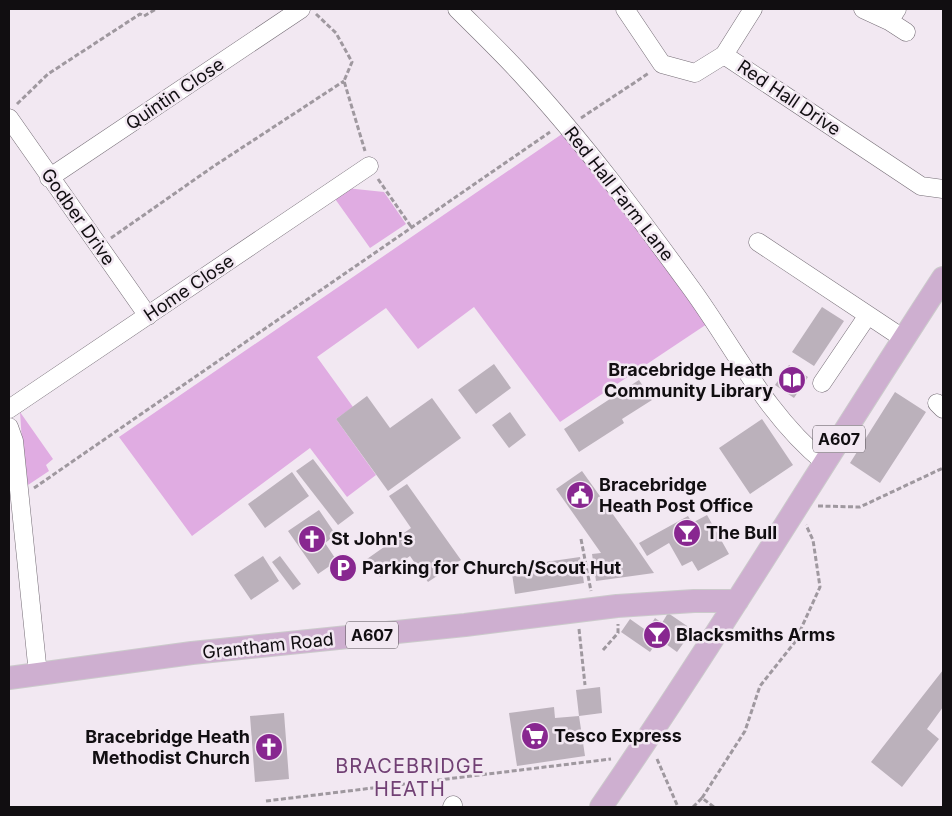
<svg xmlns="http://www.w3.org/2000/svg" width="952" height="816" font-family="Inter,sans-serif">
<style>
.green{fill:#e0ace2}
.building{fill:#bbb1bb}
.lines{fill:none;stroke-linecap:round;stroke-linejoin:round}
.minor-casing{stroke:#756d76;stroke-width:19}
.major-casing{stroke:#cbcacb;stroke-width:24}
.path{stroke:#9f989f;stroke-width:3;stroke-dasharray:5 2.5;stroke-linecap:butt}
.minor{stroke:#fff;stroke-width:18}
.major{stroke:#ceafd0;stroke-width:22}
.labels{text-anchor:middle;stroke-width:5;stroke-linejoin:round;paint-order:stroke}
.shield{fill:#f2e8f2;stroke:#544f54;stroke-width:1}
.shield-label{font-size:16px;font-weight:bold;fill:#110e11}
.street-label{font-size:18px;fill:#110e11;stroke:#f2e8f2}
.poi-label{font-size:18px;font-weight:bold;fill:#110e11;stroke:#f2e8f2;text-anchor:start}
.quarter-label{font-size:20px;letter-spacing:1px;fill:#714074;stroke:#f2e8f2}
</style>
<rect width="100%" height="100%" fill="#f2e8f2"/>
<path class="green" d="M562,134L626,211L707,324L560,422L474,307L418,349L386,308L317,357L353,407L336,419L376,475L347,497L310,448L192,536L119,437Z
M346,188L384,192L406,224L370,248L333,196Z
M20,412L53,459L46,465L49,471L25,487Z"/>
<path class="building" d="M822,307L844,321L814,366L792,352Z
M494,364L511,388L476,414L458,390Z
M789,365L808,377L794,398L775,385Z
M639,380L652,400L622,419L624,423L579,452L564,429Z
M895,392L926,412L880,483L850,463Z
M367,396L390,428L432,398L461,438L388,491L336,419Z
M510,412L526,435L509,448L492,425Z
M762,419L793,465L750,494L719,448Z
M313,459L354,513L338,525L296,471Z
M582,471L632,541L654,573L596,581L592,554L601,553L556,489Z
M292,472L309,496L265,528L248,504Z
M407,484L461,560L428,582L410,556L380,577L367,559L411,528L389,496Z
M319,510L336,535L325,543L337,561L318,574L288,531Z
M707,515L729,554L698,571L692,561L682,566L669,543L647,556L639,543L688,516L692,523Z
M263,556L279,581L251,600L234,575Z
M280,556L301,584L293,590L272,562Z
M580,557L584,583L515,594L511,567Z
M668,613L693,630L677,652L659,639L650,652L621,632L630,619L647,631L655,618L662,623Z
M943,670V707L927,729L939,739L902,787L871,762Z
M600,687L602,713L579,716L576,690Z
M554,707L555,718L579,716L585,756L517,766L509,713Z
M284,713L289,779L255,782L250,716Z"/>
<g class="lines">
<g class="minor-casing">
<path id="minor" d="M457,9C478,30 500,51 521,74C583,141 637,214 691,288C734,347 766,415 824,462
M625,9L662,64L695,73L724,55L753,9
M863,9L889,21L897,9
M889,21L906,32
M724,55L921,186L943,189
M9,118L148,316
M49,178L301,9
M758,242L904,339
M822,383L868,315
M937,403L943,409
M9,409L369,166
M9,427L14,441L38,674
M452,807L453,805"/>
</g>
<g class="major-casing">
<path id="major" d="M9,678L192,653L465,625L617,606L694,601H737
M601,807C720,634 828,454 943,278"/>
</g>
<path class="path" d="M316,14L336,33L352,62L344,81L365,151
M17,104L48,74L140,14L144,16L156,9
M581,118L649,73
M378,179L412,228
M111,238L214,166L344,81
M34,488L550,132
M818,506L860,507L943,468
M581,539L591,591
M579,629L585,685
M603,650L618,633V624
M657,759L678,807
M702,798L745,731L760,686L795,642L820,587L813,540L806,525
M266,801L611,759
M693,807L702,798L714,807"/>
<use href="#minor" class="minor"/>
<use href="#major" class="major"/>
</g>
<defs>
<g id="library-disc" transform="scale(1.4375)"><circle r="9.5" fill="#882790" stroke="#f2e8f2"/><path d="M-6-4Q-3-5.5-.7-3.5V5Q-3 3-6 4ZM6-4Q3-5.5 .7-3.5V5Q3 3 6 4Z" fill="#fff"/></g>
<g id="civic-disc" transform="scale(1.4375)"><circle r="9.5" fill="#882790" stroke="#f2e8f2"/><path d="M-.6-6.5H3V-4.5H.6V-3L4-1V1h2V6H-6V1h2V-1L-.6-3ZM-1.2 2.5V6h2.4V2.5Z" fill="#fff"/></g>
<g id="bar-disc" transform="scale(1.4375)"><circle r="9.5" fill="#882790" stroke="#f2e8f2"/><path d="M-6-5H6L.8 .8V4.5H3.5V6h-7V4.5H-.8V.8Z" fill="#fff"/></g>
<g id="church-disc" transform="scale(1.4375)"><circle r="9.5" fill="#882790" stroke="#f2e8f2"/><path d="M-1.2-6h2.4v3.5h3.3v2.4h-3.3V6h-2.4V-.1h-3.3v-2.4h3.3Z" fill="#fff"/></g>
<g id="parking-disc" transform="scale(1.4375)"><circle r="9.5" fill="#882790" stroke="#f2e8f2"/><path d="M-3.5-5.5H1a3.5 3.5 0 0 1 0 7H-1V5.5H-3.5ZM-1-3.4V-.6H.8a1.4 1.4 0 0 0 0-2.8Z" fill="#fff"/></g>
<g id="supermarket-disc" transform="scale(1.4375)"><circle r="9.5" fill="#882790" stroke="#f2e8f2"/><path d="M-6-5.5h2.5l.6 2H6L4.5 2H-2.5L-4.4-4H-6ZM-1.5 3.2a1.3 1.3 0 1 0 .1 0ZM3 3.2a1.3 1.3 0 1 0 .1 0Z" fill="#fff"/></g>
</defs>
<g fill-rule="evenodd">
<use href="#library-disc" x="792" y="380"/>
<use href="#civic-disc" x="580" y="495"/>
<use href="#bar-disc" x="687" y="533"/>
<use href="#church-disc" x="312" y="539"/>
<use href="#parking-disc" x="343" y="568"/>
<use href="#bar-disc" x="657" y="635"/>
<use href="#supermarket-disc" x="535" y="736"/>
<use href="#church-disc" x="269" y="747"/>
</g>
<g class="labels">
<g class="shield">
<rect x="813" y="425.5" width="52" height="27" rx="4"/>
<rect x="346" y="621.5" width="52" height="27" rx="4"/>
</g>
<g class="shield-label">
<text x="839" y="445">A607</text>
<text x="372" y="641">A607</text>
</g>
<g class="street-label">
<text transform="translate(175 94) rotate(-34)" y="6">Quintin Close</text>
<text transform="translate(789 98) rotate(34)" y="6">Red Hall Drive</text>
<text transform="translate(619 194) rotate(52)" y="6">Red Hall Farm Lane</text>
<text transform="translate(78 217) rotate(55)" y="6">Godber Drive</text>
<text transform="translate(189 288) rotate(-34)" y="6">Home Close</text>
<text transform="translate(268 646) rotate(-6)" y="6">Grantham Road</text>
</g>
<g class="poi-label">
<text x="773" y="376" text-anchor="end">Bracebridge Heath<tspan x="773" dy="21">Community Library</tspan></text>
<text x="599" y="491">Bracebridge<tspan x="599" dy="21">Heath Post Office</tspan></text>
<text x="706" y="539">The Bull</text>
<text x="331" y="545">St John's</text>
<text x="362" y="574">Parking for Church/Scout Hut</text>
<text x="676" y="641">Blacksmiths Arms</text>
<text x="554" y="742">Tesco Express</text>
<text x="250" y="743" text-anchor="end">Bracebridge Heath<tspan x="250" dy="21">Methodist Church</tspan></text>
</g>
<g class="quarter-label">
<text x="410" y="773">BRACEBRIDGE<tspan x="410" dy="23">HEATH</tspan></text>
</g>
</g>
<rect width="952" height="816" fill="none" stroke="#110e11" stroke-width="20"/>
</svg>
